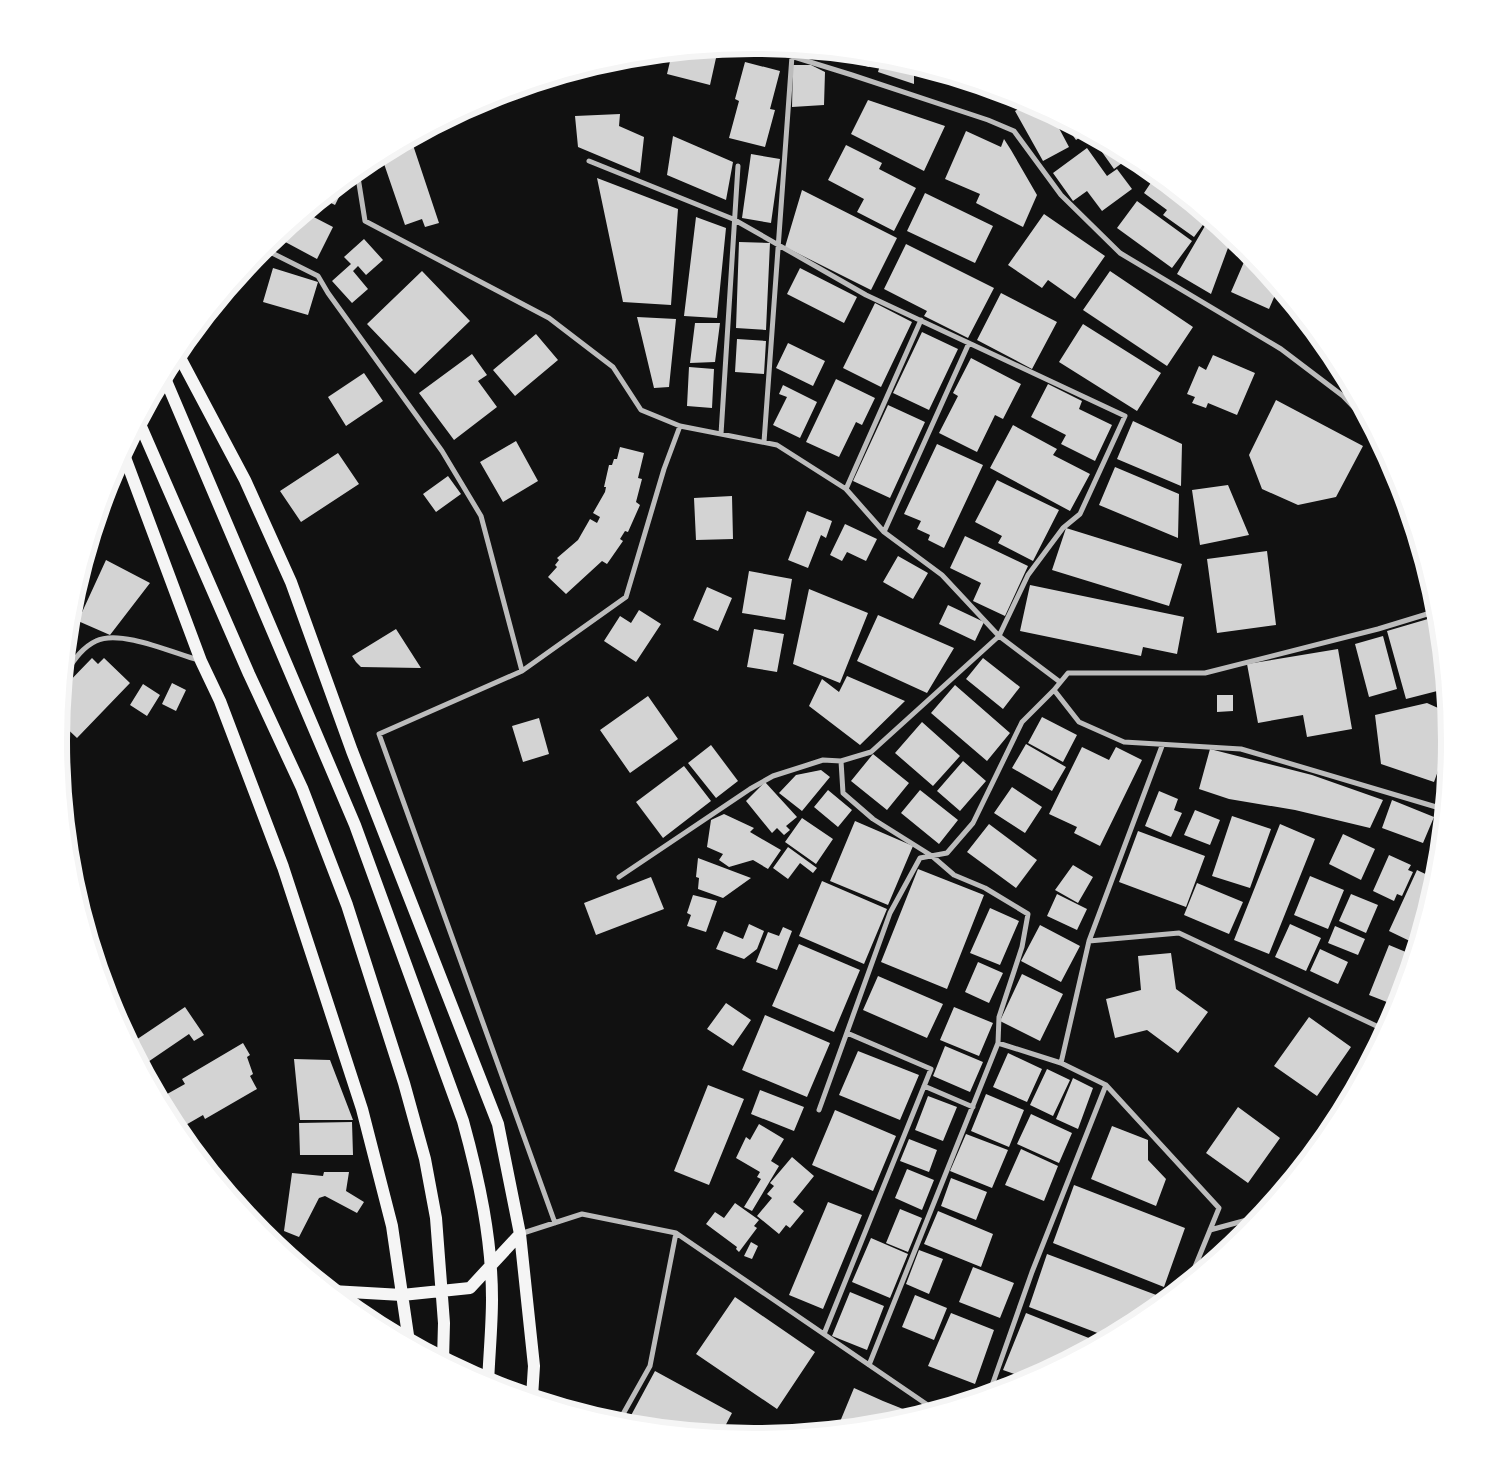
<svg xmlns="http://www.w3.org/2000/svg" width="1508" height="1482" font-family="Signika,sans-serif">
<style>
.building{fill:#d3d3d3}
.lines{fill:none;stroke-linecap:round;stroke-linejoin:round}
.minor{stroke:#bcbcbc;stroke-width:5}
.primary{stroke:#f5f5f5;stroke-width:12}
.rim{fill:none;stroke:#f5f5f5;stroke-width:6}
</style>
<rect width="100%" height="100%" fill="#111"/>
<path class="building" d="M718,49L710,85L667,74L672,53Z
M822,52L853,55L873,57L869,67Z
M659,54L657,61L639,57V56Z
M882,58L914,66V84L878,72Z
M745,62L780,71L770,109L775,110L765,147L729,138L739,101L735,99Z
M793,65H811L825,72L824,105L792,107Z
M868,100L945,126L924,171L851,134Z
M1029,103L1052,115L1069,147L1043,161L1015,111Z
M620,114L619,126L644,137L640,173L578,147L575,116Z
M1062,120L1086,133L1076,140Z
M966,131L1001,147L1004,139L1011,150L1037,195L1023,227L976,203L980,194L945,179Z
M1090,135L1130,157L1114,169Z
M673,136L733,162L726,200L667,175Z
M411,139L439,223L425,227L422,219L405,225L381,155Z
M846,145L882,163L879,169L916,188L894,231L857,212L864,199L828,180Z
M1087,148L1107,176L1117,169L1132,189L1102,211L1087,191L1073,201L1053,173Z
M751,154L780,159L771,223L742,218Z
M1156,175L1208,218L1194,237L1163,215L1167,210L1144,193Z
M597,178L678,209L671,305L623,302Z
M342,183L343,189L335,205L323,199Z
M802,190L897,238L871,290L785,247Z
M925,193L993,226L975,263L907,231Z
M1137,201L1192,241L1172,268L1117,228Z
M306,213L333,227L317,259L276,237Z
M1044,214L1105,256L1075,299L1048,280L1042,288L1008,265Z
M696,217L726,228L717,318L684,316Z
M1209,219L1232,237L1211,294L1177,274Z
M364,239L383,260L366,275L358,266L353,271L368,289L352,303L332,281L351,264L344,257Z
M739,242L770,243L766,330L736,328Z
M906,244L994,288L968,338L924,316L927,311L884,289Z
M1244,262L1264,271L1278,288L1269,309L1231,292Z
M273,268L318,282L308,315L263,302Z
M800,268L857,297L844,323L787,294Z
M422,271L470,321L415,374L367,324Z
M1110,271L1193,327L1167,366L1083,310Z
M1001,293L1057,322L1032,369L977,340Z
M875,303L912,322L881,387L843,368Z
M637,317L676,319L669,387L654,388Z
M695,323H720L715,362L690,363Z
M1083,324L1161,373L1137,411L1059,362Z
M922,332L958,349L929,410L893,393Z
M536,334L558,360L515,396L493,370Z
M737,339L766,341L764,374L735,372Z
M788,343L825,361L813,386L776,368Z
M472,354L487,375L478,381L497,407L454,440L419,393Z
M1213,355L1255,373L1237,415L1208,403L1206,408L1192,403L1195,397L1187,394L1199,366L1206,370Z
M971,358L1021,384L1003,419L995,415L977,452L939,433L958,396L953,393Z
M689,367L714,369L712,408L687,406Z
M364,373L383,401L346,426L328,397Z
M836,379L875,398L862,425L856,422L839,457L806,442Z
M1048,384L1082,401L1079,409L1112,425L1095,461L1061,444L1066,435L1031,417Z
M783,385L817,402L800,438L773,425L787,397L779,394Z
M1276,400L1363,446L1336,497L1298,505L1262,489L1249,455Z
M888,405L925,422L890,498L853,481Z
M1133,421L1182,444L1181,486L1117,459Z
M1013,425L1057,449L1053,455L1090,474L1070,511L990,468Z
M516,441L538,481L503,502L480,462Z
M937,444L983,465L944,548L928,540L930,535L917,529L921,521L904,514Z
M620,447L644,453L638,478L642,479L636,502L640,505L628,532L625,531L620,539L623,541L607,564L602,561L566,594L548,577L557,567L555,565L559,560L557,558L578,540L590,519L597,523L600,517L593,513L605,492L606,487H604L609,465H612L614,459H617Z
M338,453L359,484L301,522L280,491Z
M1115,467L1179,494L1178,538L1099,505Z
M448,476L461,494L436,512L423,494Z
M997,480L1059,510L1033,561L998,543L1002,536L975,522Z
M1228,485L1249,535L1200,545L1192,490Z
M732,496L733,539L696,540L694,498Z
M807,511L832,521L826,538L821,535L808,568L788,560Z
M845,524L877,539L866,561L847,552L842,561L830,555Z
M1066,528L1182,564L1169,606L1052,570Z
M965,536L1028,566L1005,616L973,601L981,583L950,568Z
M1267,551L1276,625L1217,633L1207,559Z
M898,556L928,573L913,599L883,582Z
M106,560L150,583L110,635L78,621Z
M749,571L792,579L785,620L742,613Z
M1030,585L1184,617L1177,654L1143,647L1141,656L1020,631Z
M707,587L732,598L718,631L693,620Z
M809,589L868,613L840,683L793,664Z
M948,605L984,622L975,641L939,624Z
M639,610L661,624L636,662L604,641L620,616L631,623Z
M878,615L954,648L927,693L857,661Z
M1438,616L1445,689L1406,699L1387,631Z
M396,629L421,668L361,667L356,662L352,656Z
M754,629L784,634L777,672L747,667Z
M1383,636L1397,689L1369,697L1355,644Z
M1338,649L1352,729L1307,737L1303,715L1258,723L1247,664Z
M92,658L98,664L104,658L130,683L77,738L60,722L63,688Z
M983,658L1020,687L1003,709L966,679Z
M847,676L905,701L860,745L809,706L822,679L839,692Z
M172,683L186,690L176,711L162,704Z
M143,684L160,695L147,716L130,705Z
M955,685L1010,733L987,761L931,713Z
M1217,695H1233V711L1217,712Z
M648,696L678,739L630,773L600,730Z
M1427,703L1447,712L1450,738L1434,782L1381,764L1375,715Z
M1042,717L1077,735L1063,762L1028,743Z
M539,718L549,754L523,762L512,726Z
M922,722L960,756L933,786L895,753Z
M1026,744L1066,767L1052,791L1012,768Z
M711,745L738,781L716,798L688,763Z
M1082,747L1109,760L1116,747L1142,760L1100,846L1074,833L1077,827L1049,814Z
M1210,749L1312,775L1383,800L1370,828L1295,810L1229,799L1199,789Z
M873,754L909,783L887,810L851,781Z
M963,761L986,781L960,811L937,791Z
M684,766L711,801L663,838L636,802Z
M821,770L830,777L802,811L779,793L796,775Z
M1446,774L1447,775L1445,793L1439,791Z
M765,782L797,817L786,826L790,830L784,835L777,828L772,833L746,801Z
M1012,787L1042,807L1025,833L994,813Z
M828,790L852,810L838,827L814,807Z
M920,790L958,820L939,844L901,813Z
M1159,791L1178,799L1174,810L1182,813L1171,837L1145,826Z
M1392,800L1434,817L1423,843L1382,828Z
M1195,810L1220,820L1210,845L1184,835Z
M724,814L754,828L750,832L781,850L768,869L753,860L729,867L719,860L723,854L707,847L711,820Z
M1232,816L1271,829L1250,888L1212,876Z
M802,818L833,839L816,864L785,842Z
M855,821L913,846L888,905L830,881Z
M989,824L1037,860L1016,888L967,852Z
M1280,824L1315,839L1269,954L1234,940Z
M1138,831L1205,856L1186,907L1119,882Z
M1343,834L1375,849L1361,880L1329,864Z
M788,847L817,868L813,873L800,863L788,879L773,868Z
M1389,855L1411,865L1408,870L1413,872L1402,896L1397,894L1394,901L1373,891Z
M698,858L751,878L723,898L698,889L699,878L696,877Z
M1073,865L1093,877L1078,903L1055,890Z
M918,869L984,895L947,989L881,962Z
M1417,870L1436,879L1416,944L1389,931Z
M1310,876L1344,890L1328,929L1294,915Z
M651,877L664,909L596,935L584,903Z
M822,881L887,909L864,964L799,936Z
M1197,883L1243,902L1229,934L1184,915Z
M1057,894L1087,909L1077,930L1047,916Z
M1351,894L1378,905L1366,933L1339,921Z
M693,895L717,901L706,932L687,926L691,915L687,913Z
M990,908L1019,921L1000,965L970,953Z
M749,924L764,931L757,949L744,959L716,949L724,931L743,939Z
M1290,924L1321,938L1306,971L1275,957Z
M1040,925L1080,946L1061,982L1021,961Z
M1335,926L1365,939L1358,955L1328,943Z
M783,927L792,931L777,970L756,962L768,932L779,936Z
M799,944L860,970L834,1032L772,1006Z
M1389,945L1413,955L1397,1006L1369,995Z
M1320,949L1348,962L1338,984L1310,971Z
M1171,953L1176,989L1208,1012L1178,1053L1147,1030L1115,1038L1106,999L1141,990L1138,956Z
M978,962L1003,973L989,1003L965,992Z
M1022,974L1063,994L1040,1041L1000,1021Z
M878,976L943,1004L927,1038L863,1010Z
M726,1003L751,1020L733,1046L707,1029Z
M185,1007L204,1035L194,1041L189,1034L142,1066L130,1044Z
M954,1007L993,1023L979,1056L940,1040Z
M765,1015L830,1043L807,1097L742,1070Z
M1309,1017L1351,1047L1317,1096L1274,1066Z
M243,1043L250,1055L247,1057L253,1074L250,1076L257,1089L205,1119L203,1115L177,1130L160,1098L185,1084L182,1079Z
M945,1046L983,1062L970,1092L933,1076Z
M858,1051L919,1075L900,1120L839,1095Z
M1008,1053L1042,1069L1027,1102L993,1087Z
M294,1059L330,1060L353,1120H300Z
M1047,1069L1070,1080L1053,1116L1030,1105Z
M1073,1078L1093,1088L1078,1129L1056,1119Z
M708,1085L744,1099L709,1185L674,1171Z
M760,1090L804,1107L794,1131L751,1114Z
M986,1094L1024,1110L1009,1147L971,1131Z
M928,1096L957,1107L943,1141L915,1130Z
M1238,1107L1280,1138L1248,1183L1206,1153Z
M835,1110L896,1136L873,1191L812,1165Z
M1031,1114L1072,1133L1059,1163L1017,1144Z
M352,1122L353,1155H300L299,1123Z
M759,1124L784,1139L771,1161L779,1166L752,1211L744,1207L761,1179L757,1177L760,1172L736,1158L746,1137L750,1140Z
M1112,1126L1148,1140V1160L1166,1179L1156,1206L1091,1179Z
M966,1134L1008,1150L992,1188L950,1171Z
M909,1139L937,1150L929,1172L900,1161Z
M1021,1149L1058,1166L1044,1201L1005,1185Z
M792,1157L814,1176L793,1202L804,1211L790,1228L786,1225L779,1234L757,1216L772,1198L767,1194L774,1186L770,1183Z
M907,1169L934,1180L922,1210L895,1198Z
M324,1172H349L346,1191L364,1202L357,1213L325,1196L319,1198L299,1237L284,1231L292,1173L323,1176Z
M951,1178L987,1192L976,1220L941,1206Z
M1074,1185L1185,1228L1164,1287L1053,1243Z
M828,1202L862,1215L823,1309L789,1295Z
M735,1203L759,1220L754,1226L757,1228L739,1252L736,1249L737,1247L706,1224L715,1212L724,1218Z
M900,1209L922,1218L908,1252L886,1243Z
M938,1211L993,1234L981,1267L924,1244Z
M871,1238L908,1254L890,1298L852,1282Z
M751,1242L758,1246L752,1259L744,1256Z
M1216,1249L1223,1252L1211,1262Z
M919,1250L943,1259L929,1294L906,1284Z
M1047,1254L1159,1296L1155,1308L1140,1320L1108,1337L1029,1307Z
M973,1267L1014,1283L1000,1318L959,1302Z
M850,1292L884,1306L867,1350L832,1336Z
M915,1295L947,1308L934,1340L902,1327Z
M735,1297L815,1352L777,1409L696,1354Z
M951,1313L994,1330L975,1384L928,1366Z
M1026,1313L1066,1329L1099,1342L1029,1379L1003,1370Z
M655,1371L732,1413L721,1434L636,1425L628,1421Z
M1001,1379L1016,1385L997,1391Z
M854,1388L883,1401L918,1415L890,1424L837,1429Z"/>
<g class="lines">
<path class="minor" d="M755,45L852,75L988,120L1014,131L1061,195L1120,253L1281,349L1343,396L1370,424
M589,161L733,219L866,295L1125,416L1080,514L1063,528L1028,575L999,636L871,752L841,761L823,760L773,776L750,789L619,877
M357,171L365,221L549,318L613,367L641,410L680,426L777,445L846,489L884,532L942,575L999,636L1060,682
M262,248L318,276L328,293L442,451L481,516L522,671L379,734L555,1223
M721,434L738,166
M764,442L792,56
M846,489L921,320
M884,532L969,343
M1437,611L1378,629L1205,673H1068L1054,690L1079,722L1124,742L1241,749L1443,809
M522,671L626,597L664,469L680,426
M64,675C73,662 81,648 96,641C120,629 173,653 198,660
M841,761L843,793L873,819L932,856L954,875L985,888L1028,914L1022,947L999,1017L998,1043
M1089,941L1179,933L1385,1030
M1106,1085L1219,1208L1190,1279
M924,1086L973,1107
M819,1110L890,913L920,858L947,853L973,823L1022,722L1054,690
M1210,1230L1258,1217L1340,1114
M520,1234L582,1214L676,1233L935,1410
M824,1334L931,1069L847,1033
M869,1365L998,1043L1061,1063
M989,1394L1032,1272L1106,1085L1061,1063L1089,941L1162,746
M618,1423L650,1366L676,1233"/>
<path class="primary" d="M177,352L245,480L291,582L352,751L498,1124L520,1234L534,1366L532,1397
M164,376L355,825L463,1121C479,1179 492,1239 492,1299C492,1327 489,1356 488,1384
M139,422L249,674L302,788L347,905L404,1083L425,1159L436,1218L444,1323L443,1360
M123,452L201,661L220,701L283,867L323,989L362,1109L392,1226L409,1342
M332,1291L402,1295L470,1288L520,1234"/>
</g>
<path d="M0 0H1508V1482H0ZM67 741a687 687 0 1 1 1374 0a687 687 0 1 1-1374 0Z" fill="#fff" fill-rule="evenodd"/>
<path class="rim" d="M67 741a687 687 0 1 1 1374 0a687 687 0 1 1-1374 0Z"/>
</svg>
